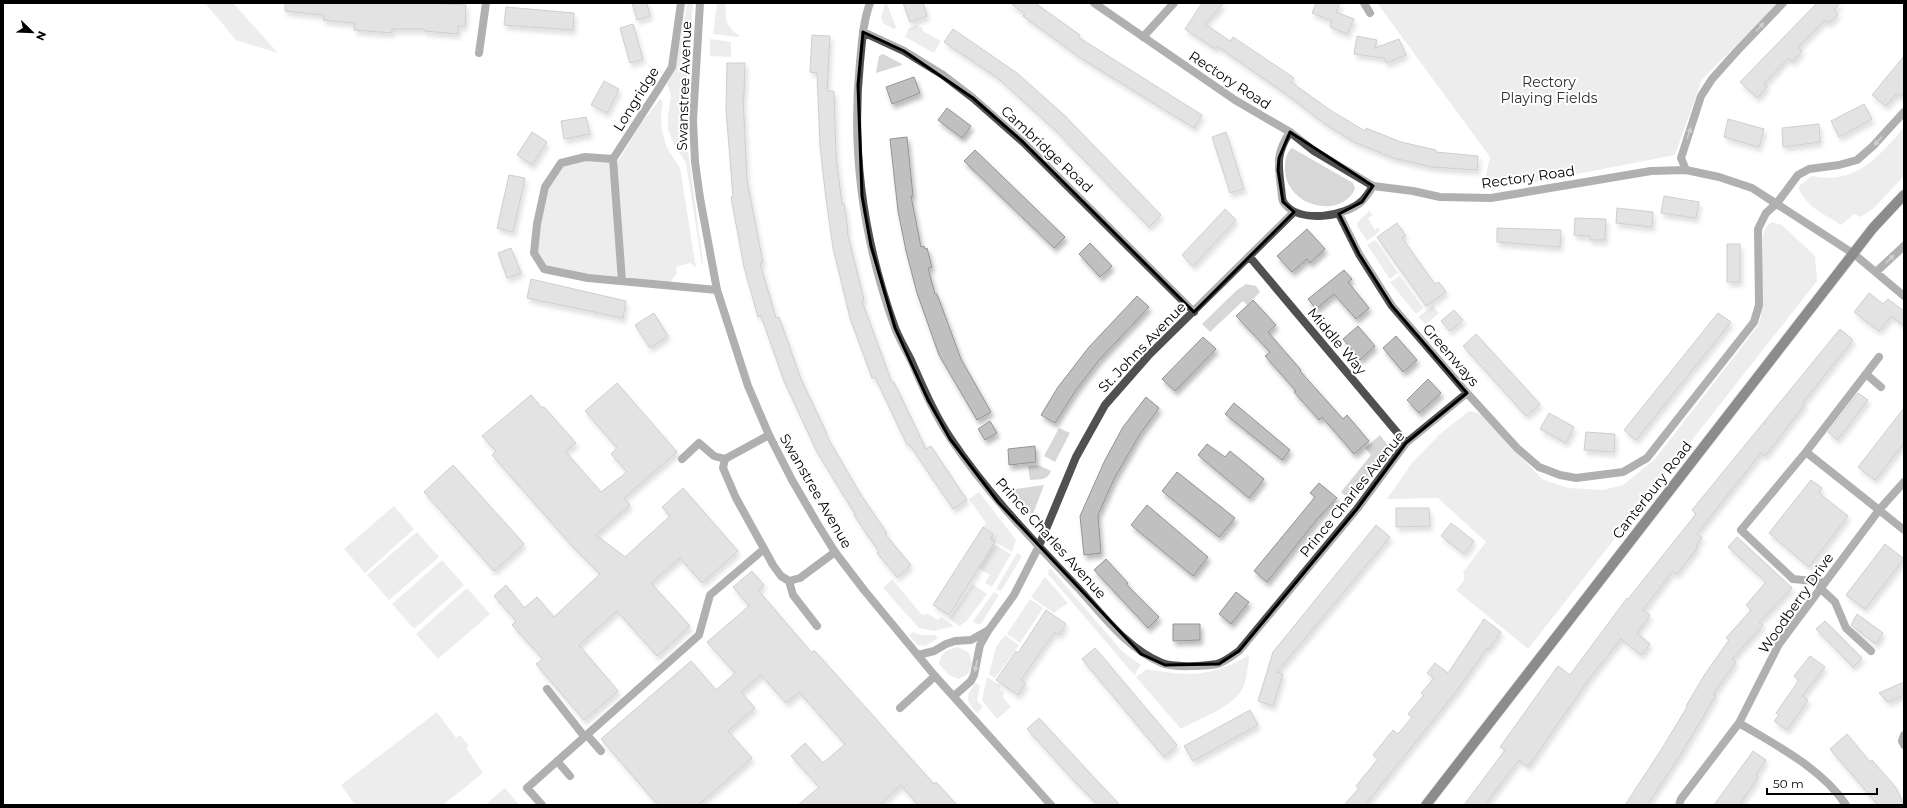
<svg xmlns="http://www.w3.org/2000/svg" width="1907" height="808" font-family="Montserrat,sans-serif">
<style>
.green{fill:#d7d7d7}
.building{fill:#c0c0c0;stroke:#949494;filter:url(#shadow)}
.lines{fill:none;stroke-linecap:round;stroke-linejoin:round}
.primary-casing{stroke:#dbdbdb;stroke-width:12}
.service{stroke:#505050;stroke-width:8}
.minor{stroke:#505050;stroke-width:8}
.tertiary{stroke:#505050;stroke-width:8}
.primary{stroke:#000;stroke-width:10}
.oneway{fill:#969696}
.marked{fill:none;stroke:#000;stroke-width:3;stroke-linejoin:round}
.labels{text-anchor:middle;stroke-width:4;stroke-linejoin:round;paint-order:stroke}
.street-label{font-size:14px;fill:#000;stroke:#fff}
.park-label{font-size:14px;fill:#2e2e2e;stroke:#fff}
</style>
<defs>
<filter id="shadow"><feDropShadow dx="2.5" dy="4.5" stdDeviation="2" flood-color="#0004"/></filter>
</defs>
<rect width="100%" height="100%" fill="#fff"/>
<path class="green" d="M205,3H233L278,53L236,40Z
M687,3H693L684,119L703,263L702,265L686,163L675,146L668,130V116L671,96L667,83L675,69Z
M717,3H726C725,20 725,26 740,36L738,37L713,34Z
M1377,3H1779L1702,79L1675,155L1536,182L1485,188V180L1490,157Z
M885,4H887L896,27L894,29L884,24L881,18Z
M918,25L919,28L922,27L923,31L941,41L934,53L905,37L909,28Z
M710,39L731,42V57L710,56Z
M883,54L902,64V65L876,73L879,56Z
M660,99L663,102L661,117L662,131L667,148L680,168L696,268L690,263L676,267L677,274L670,282L622,281L544,269L534,253L545,187L561,163L585,157L617,163L640,125Z
M1904,127V176L1873,209L1861,217L1854,214L1841,225C1824,214 1806,207 1798,187L1812,176C1855,185 1879,157 1904,127Z
M1292,148L1353,183L1355,189C1341,220 1284,207 1285,167C1285,160 1286,153 1292,148Z
M1369,211L1373,215L1368,218L1375,230L1378,227L1380,231L1367,241L1357,226L1358,222Z
M1772,222L1782,225L1815,256L1817,281L1528,649L1456,590C1461,584 1467,581 1463,572L1486,542L1438,498L1387,499L1412,463L1440,434L1469,411L1481,414L1542,479L1568,488L1603,490L1623,485L1655,459L1757,327L1761,317L1763,235L1766,227Z
M1375,240L1398,273L1390,279L1367,245Z
M1400,276L1423,308L1416,314L1390,282Z
M1246,284L1256,286L1260,292L1247,305L1243,301L1210,332L1202,324L1237,290Z
M1433,306L1439,313L1426,324L1418,317Z
M1059,428L1070,433L1055,462L1044,456Z
M1380,435L1389,447L1388,455L1351,501L1341,492L1371,455L1365,448Z
M1038,465L1051,471C1047,481 1040,479 1030,480L1028,466Z
M1044,485L1033,514L1028,513L1009,490Z
M979,492L1016,540L1012,552L990,539L993,534L983,527L986,523L969,499Z
M394,506L414,529L365,573L344,549Z
M417,532L439,557L389,600L367,575Z
M994,544L1011,554L992,587L985,583L990,575L979,568Z
M1017,553L1022,556L1001,591L996,589Z
M442,560L464,585L414,629L392,604Z
M1049,569H1051L1123,652L1141,665L1137,670L1135,676L1048,574Z
M1045,577L1068,603L1054,613L1031,597Z
M892,579L922,615L928,614L938,620L941,617L954,626L934,631L919,628L883,588Z
M973,584L987,594L966,622L959,626L949,619Z
M467,588L490,614L438,659L416,634Z
M994,592L999,595L981,624H976L973,621Z
M1030,599L1043,608L1020,643L1007,634Z
M913,632L921,635H935L938,638L925,646L917,645L909,635Z
M1005,635L1019,645L995,678L989,674L996,647Z
M958,647L969,653L972,664L969,673L959,679L949,675L939,664C942,652 945,650 958,647Z
M1249,655C1248,666 1247,685 1239,694C1227,709 1198,719 1181,729L1136,677L1147,669C1188,677 1213,677 1249,655Z
M987,677L1001,686L999,689L1004,692L1003,697L1011,707L997,719L982,700Z
M976,683L980,686L977,700L983,707L977,713C965,700 965,696 976,683Z
M437,712L456,738L460,735L469,746L466,748L483,773L443,805H355L341,785Z
M505,788L519,805H485Z"/>
<path class="building" d="M285,3H430L466,5L465,26H458V34L424,31V29H392V33L354,30L355,23L323,20L324,15L285,11Z
M632,3H647L650,16L637,20Z
M903,3H923L927,16L910,22Z
M1010,3H1035L1080,35L1078,37L1202,115L1194,128L1082,59L1023,16L1025,14Z
M1202,3H1224L1205,24L1230,41L1233,37L1294,78L1291,82L1330,110L1365,131L1366,128L1401,142L1436,150V152L1478,156L1477,170L1432,167L1393,158L1354,142L1325,124L1290,97L1217,46L1215,49L1185,29Z
M1316,3H1340L1336,12L1354,19L1347,34L1330,27L1332,21L1312,13Z
M1817,3H1840L1834,10L1838,14L1829,23L1825,20L1798,47L1802,51L1792,62L1788,58L1764,84L1767,87L1757,98L1740,82Z
M506,7L574,13L573,30L504,25Z
M633,24L643,59L630,63L620,28Z
M953,29L1017,73L1064,115L1161,215L1149,227L1055,130L999,79L944,42Z
M812,35L830,36L827,91H834L836,156L842,204L844,203L848,231H847L864,300L862,301L892,383L894,382L926,449L931,446L967,500L953,509L909,444L907,445L875,377L872,378L850,318L833,248L826,199L820,146L817,73L810,72Z
M1357,36L1377,40L1375,48L1399,39L1406,55L1386,63L1384,58L1354,54Z
M1904,56V95H1895L1886,106L1872,95Z
M727,63H745L744,95H743L747,180L763,263H760L776,318L779,317L801,379L827,434L826,435L861,495L887,533L885,534L911,565L897,577L877,553L879,552L854,515L855,514L817,452L784,381L761,316L758,317L744,267L731,197H733L726,109Z
M914,77L920,93L892,104L886,87Z
M604,81L619,89L607,113L591,105Z
M1864,104L1872,119L1839,137L1831,121Z
M947,108L971,126L962,138L938,120Z
M586,117L590,134L564,139L561,121Z
M1728,119L1764,129L1759,147L1724,137Z
M1819,124L1820,142L1783,147L1782,128Z
M532,132L547,142L532,165L517,155Z
M1226,132L1244,189L1230,193L1212,137Z
M907,137L913,196H911L921,247L924,246L925,249L927,248L932,267L928,268L935,294H937L961,359L991,412L977,420L939,355L917,293L906,251L898,211L890,139Z
M975,150L1065,237L1054,248L964,161Z
M509,175L525,178L513,232L497,228Z
M1664,196L1699,202L1696,218L1661,213Z
M1617,208L1653,212L1652,227L1616,223Z
M1225,209L1236,220L1193,266L1182,255Z
M1575,218L1606,219L1605,240H1590V236L1574,235Z
M1397,223L1406,236L1402,238L1435,284L1439,282L1446,292L1426,306L1377,237Z
M1497,228L1561,230L1560,247L1497,242Z
M1307,229L1325,249L1310,263L1307,259L1292,272L1277,256Z
M1090,243L1112,266L1100,277L1079,254Z
M1727,244H1740V282H1727Z
M511,248L521,273L507,278L498,253Z
M1344,270L1352,279L1348,282L1369,308L1356,319L1334,294L1316,309L1308,299Z
M531,279L626,301L623,318L527,298Z
M1869,293L1883,304L1888,299L1904,311V326L1891,316L1879,331L1854,312Z
M1137,296L1149,307L1099,360L1076,390L1055,423L1041,415L1058,387L1089,347Z
M1253,300L1276,325L1268,332L1301,370L1300,371L1343,419L1347,415L1369,441L1354,454L1322,417L1319,420L1294,392L1296,391L1265,356L1270,352L1236,316Z
M1454,310L1463,320L1450,331L1441,321Z
M654,313L668,336L650,348L635,325Z
M1718,313L1731,322L1636,440L1624,430Z
M1358,326L1375,346L1360,360L1343,339Z
M1840,329L1853,340L1803,402L1805,404L1765,456L1761,453L1699,531L1697,534L1702,538L1696,545L1698,547L1677,574L1673,571L1643,610L1650,615L1637,633L1650,644L1641,655L1621,639L1589,679L1528,767L1519,760L1485,805H1464L1505,750L1500,747L1558,666L1570,675L1627,598L1628,599L1696,514L1692,510Z
M1476,334L1540,404L1526,416L1463,346Z
M1396,336L1417,360L1403,372L1383,348Z
M1203,337L1216,349L1175,391L1162,379Z
M1428,379L1441,393L1419,413L1407,400Z
M617,383L677,452L624,498L630,505L596,535L625,557L670,516L662,507L683,488L738,551L702,583L680,558L651,583L690,626L657,656L617,611L579,645L618,691L584,720L536,664L543,659L512,625L516,621L494,596L506,585L524,608L537,597L554,617L600,574L573,547L492,455L496,451L482,436L531,395L542,408L544,407L576,443L565,451L601,492L627,472L611,454L617,448L585,411Z
M1858,393L1868,400L1837,440L1828,432Z
M1146,397L1159,408L1140,434L1114,479L1098,515L1101,553L1084,555L1080,516L1105,460L1123,427Z
M1234,403L1290,450L1282,460L1225,414Z
M1904,408V443L1875,480L1858,467Z
M1549,413L1574,427L1566,443L1540,429Z
M990,421L997,433L985,440L978,429Z
M1586,432L1615,434L1614,452L1584,450Z
M1207,444L1225,457L1230,451L1264,479L1249,498L1198,455Z
M1035,446L1036,462L1009,465L1008,449Z
M453,465L524,544L494,571L424,492Z
M1177,472L1235,518L1219,537L1162,491Z
M1811,480L1822,488L1819,493L1848,516L1809,567L1769,533Z
M1319,483L1337,498L1318,518L1267,582L1254,571L1315,497L1310,493Z
M1147,505L1208,557L1193,576L1131,525Z
M1396,508H1429L1430,526L1396,527Z
M1451,523L1474,541L1464,554L1441,536Z
M1376,525L1390,537L1277,672L1283,674L1273,706L1258,701L1273,652Z
M983,527L993,534L990,539L995,542L949,615L933,605Z
M1737,537L1792,588L1759,622L1763,625L1732,659L1736,662L1713,694L1716,695L1681,754L1647,805H1625L1661,750L1687,707L1686,706L1705,674L1729,640L1726,638L1751,610L1746,605L1766,582L1728,547Z
M1885,544L1904,559L1865,609L1846,595Z
M1106,559L1128,583L1126,584L1159,617L1148,628L1094,570Z
M752,571L764,585L758,590L812,653L814,650L934,784L936,782L957,805H918L901,785L879,805H798L819,787L791,756L805,743L823,763L845,744L799,692L786,703L761,675L741,692L755,708L728,731L752,758L698,805H658L601,739L691,661L716,690L735,673L707,642L749,606L733,587Z
M1236,592L1249,602L1231,624L1219,614Z
M1046,610L1066,624L1059,635L1055,632L1043,648L1021,680L1026,683L1018,695L996,680L1016,651L1018,653Z
M1857,614L1883,633L1876,644L1851,625Z
M1484,619L1501,632L1489,649L1487,648L1459,688L1365,805H1344L1359,788L1356,786L1378,759L1373,755L1393,730L1398,734L1412,717L1408,714L1424,695L1421,693L1434,678L1427,673L1435,663L1448,673Z
M1825,621L1862,658L1853,667L1816,629Z
M1173,624H1200V640L1173,641Z
M1095,648L1177,745L1164,757L1082,659Z
M1810,656L1825,667L1802,696L1808,700L1787,730L1774,721L1779,715L1776,713L1799,680L1794,676Z
M1904,682V695L1888,702L1879,693Z
M1250,710L1258,725L1193,761L1184,746Z
M1039,718L1100,784L1120,805H1098L1078,785L1027,729Z
M1847,734L1870,762L1872,760L1896,788L1904,805H1878L1830,749Z
M1753,751L1766,760L1756,775L1758,777L1747,793L1739,805H1714Z"/>
<g class="lines">
<g class="primary-casing">
<path id="primary" d="M1426,805L1873,228L1904,195"/>
</g>
<path class="service" d="M479,53L486,3
M1866,374L1881,387
M769,435L725,459L723,468L736,498L773,565L781,576L789,581L800,578L835,552
M1806,452L1879,510
M682,459L699,443L714,456L725,459
M789,581L793,595L817,626
M1824,582L1793,579L1741,530L1806,452L1879,357
M1820,588L1835,602L1846,628L1871,651
M547,689L584,736
M900,708L935,676
M587,735L601,751
M557,761L570,776
M542,805L527,788L699,635L710,595L764,549"/>
<path class="minor" d="M681,3L672,67L659,88L613,159L585,157L561,163L545,187L537,224L534,253L544,269L588,278L717,290
M870,3C863,22 862,42 860,62C851,151 864,241 894,325C898,337 905,348 911,360C923,387 934,414 951,439C987,493 1033,540 1078,588C1103,615 1127,649 1162,663C1173,668 1205,666 1217,664C1225,662 1233,655 1239,651L1357,509L1406,443L1467,393
M1364,3L1370,13
M863,32L904,51L943,75L973,98L1023,142L1194,312
M1143,37L1174,3
M1290,132C1276,153 1278,164 1281,188C1282,192 1281,199 1284,203C1299,224 1345,217 1362,201C1366,197 1370,191 1373,186
M613,159L622,281
M1686,170L1681,158L1701,96L1712,79L1737,51L1783,3
M1339,214L1359,254L1392,306L1467,393L1517,448L1539,467L1560,475L1576,478L1623,472L1647,458L1754,322L1759,305L1758,229L1766,213L1777,203L1798,175L1809,169L1839,165L1857,160L1873,146L1904,112
M1854,254L1904,296
M1249,256L1406,443
M1876,272L1904,246
M1879,510L1904,530
M918,655L934,651L946,644L955,641L971,640L987,631
M954,696L971,681L974,675L980,645L988,631L1014,595L1039,546L1076,457L1105,405L1148,356L1294,212
M1739,723C1774,744 1823,769 1846,805
M1904,735L1902,741L1904,745
M1679,805L1681,799L1739,723L1779,644L1879,510L1904,482"/>
<path class="tertiary" d="M700,3L693,120L695,162L700,198L717,290L748,386L769,435L792,480L817,523L835,552L864,590L935,676L1051,805
M1094,3L1235,100L1290,132L1314,151L1373,186L1413,191L1440,197L1491,198L1651,171L1686,170L1719,177L1752,188L1854,254"/>
<use href="#primary" class="primary"/>
</g>
<defs><path id="oneway-solid" d="M-6-.8H1V-3.2L6.5 0L1 3.2V.8H-6Z"/></defs>
<g class="oneway">
<use href="#oneway-solid" transform="translate(1760 27) rotate(-46)"/>
<use href="#oneway-solid" transform="translate(1689 133) rotate(-72)"/>
<use href="#oneway-solid" transform="translate(1878 141) rotate(132)"/>
<use href="#oneway-solid" transform="translate(1890 259) rotate(-44)"/>
<use href="#oneway-solid" transform="translate(976 666) rotate(102)"/>
</g>
<path d="M0 0H1907V808H0ZM863,32L904,51L973,98L1023,142L1194,312L1294,212L1283,202L1278,170L1279,158L1290,132L1373,186L1362,202L1339,214L1359,254L1392,306L1467,393L1406,443L1357,509L1239,651L1219,664L1165,665L1141,654L998,502L950,439L928,400L895,328L871,246L862,196L858,85Z" fill="#fff" fill-opacity=".55" fill-rule="evenodd"/>
<path class="marked" d="M863,32L904,51L973,98L1023,142L1194,312L1294,212L1283,202L1278,170L1279,158L1290,132L1373,186L1362,202L1339,214L1359,254L1392,306L1467,393L1406,443L1357,509L1239,651L1219,664L1165,665L1141,654L998,502L950,439L928,400L895,328L871,246L862,196L858,85Z"/>
<g class="labels">
<g class="street-label">
<text transform="translate(1230 80) rotate(33)" y="5">Rectory Road</text>
<text transform="translate(684 86) rotate(-88)" y="5">Swanstree Avenue</text>
<text transform="translate(636 99) rotate(-58)" y="5">Longridge</text>
<text transform="translate(1047 149) rotate(43)" y="5">Cambridge Road</text>
<text transform="translate(1528 177) rotate(-8)" y="5">Rectory Road</text>
<text transform="translate(1337 341) rotate(50)" y="5">Middle Way</text>
<text transform="translate(1142 347) rotate(-46)" y="5">St. Johns Avenue</text>
<text transform="translate(1451 355) rotate(49)" y="5">Greenways</text>
<text transform="translate(1652 490) rotate(-52)" y="5">Canterbury Road</text>
<text transform="translate(816 491) rotate(60)" y="5">Swanstree Avenue</text>
<text transform="translate(1352 494) rotate(-51)" y="5">Prince Charles Avenue</text>
<text transform="translate(1051 538) rotate(48)" y="5">Prince Charles Avenue</text>
<text transform="translate(1796 603) rotate(-55)" y="5">Woodberry Drive</text>
</g>
<g class="park-label">
<text x="1549" y="87">Rectory<tspan x="1549" dy="16">Playing Fields</tspan></text>
</g>
</g>
<rect width="1907" height="808" fill="none" stroke="#000000" stroke-width="8"/>
<g transform="translate(32 32) rotate(113)" stroke="#ffffff" stroke-width="3" paint-order="stroke">
<path d="M0-3L7 15L0 10L-7 15Z" fill="#000000"/>
<text y="-6" font-size="11" font-weight="bold" text-anchor="middle" fill="#000000">N</text>
</g>
<path d="M1767 788v6h110v-6" fill="none" stroke="#000000" stroke-width="2"/>
<text x="1773" y="788" font-size="12" fill="#000000" stroke="#ffffff" stroke-width="3" paint-order="stroke">50 m</text>
</svg>
